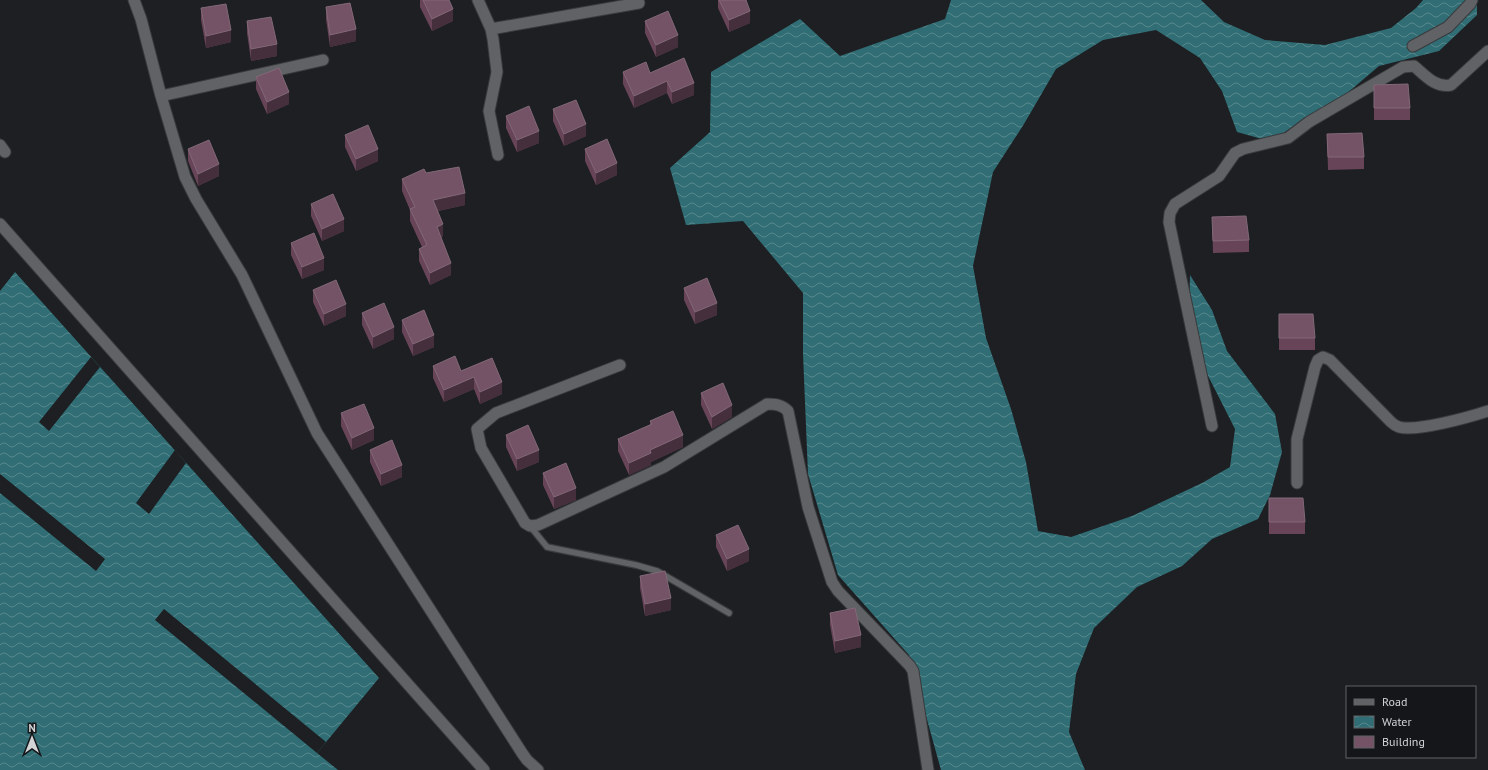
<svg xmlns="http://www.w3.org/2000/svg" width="1488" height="770" font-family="'PT Sans',sans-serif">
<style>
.water{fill:url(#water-waves)}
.pier{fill:#1d1f22}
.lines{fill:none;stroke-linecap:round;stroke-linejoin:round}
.service-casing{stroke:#383a3c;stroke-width:8}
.minor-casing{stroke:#383a3c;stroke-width:13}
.tertiary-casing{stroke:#383a3c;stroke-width:13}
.service{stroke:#606265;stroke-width:5.5}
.minor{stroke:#606265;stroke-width:11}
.tertiary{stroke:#606265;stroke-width:11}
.wall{fill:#684458}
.shaded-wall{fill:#452f3d}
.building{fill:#745366;stroke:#826878}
</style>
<defs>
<pattern id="water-waves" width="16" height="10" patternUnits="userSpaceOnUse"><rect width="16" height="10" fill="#306d74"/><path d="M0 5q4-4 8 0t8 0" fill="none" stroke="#57888d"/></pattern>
</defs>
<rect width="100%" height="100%" fill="#1d1f22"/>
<path class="water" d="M951,0H1201L1224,22L1265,40L1325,45L1391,28L1416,8L1423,0H1477V15L1439,51L1379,66L1345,95L1308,116L1282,134L1262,139L1237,132L1222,91L1200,58L1156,30L1103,40L1056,69L1024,124L993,172L973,266L986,338L1011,409L1026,462L1038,531L1071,537L1132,516L1202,483L1230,467L1235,429L1200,360L1189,308L1190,275L1212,310L1227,351L1275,414L1282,452L1270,495L1258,519L1212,539L1182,566L1137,587L1094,628L1076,674L1069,732L1085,770H941L909,655L838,575L808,474L803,354V293L743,221L686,225L670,168L710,132L711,72L800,19L840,56L945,19Z
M15,272L379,678L317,753L338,770H0V291Z"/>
<path class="pier" d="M91,357L100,367L49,431L39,422Z
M175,450L186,463L149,514L136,503Z
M0,474L105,559L96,571L0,493Z
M164,609L326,742L317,753L155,620Z"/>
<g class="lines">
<g class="service-casing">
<path id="service" d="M530,526L547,547L636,565L657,571L729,613"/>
</g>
<g class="minor-casing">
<path id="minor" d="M134,0L141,19L161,96L185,177L196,199L242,275L317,433L522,753L527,760L538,770
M478,0L491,29L493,39L497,72L489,111L498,155
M491,29L639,3
M1413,46L1448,27L1470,4L1472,0
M161,96L323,60
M0,145L5,152
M620,365L496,413L477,429L481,448L525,523L530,526L538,525L664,467L767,404C776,404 782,405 788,411L808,507L832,582L838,591L910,666L913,671L928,770
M1212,426L1169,222L1170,213L1175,204L1219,176L1235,153L1243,149L1288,138L1309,122L1403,67L1414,66C1425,75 1435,88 1451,85L1488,51
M1297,483V439L1315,367L1318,360L1323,357L1330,360L1391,422C1393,424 1396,426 1399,427C1416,432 1470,417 1488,411"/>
</g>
<g class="tertiary-casing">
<path id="tertiary" d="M0,224L484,770"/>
</g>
<use href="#service" class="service"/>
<use href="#minor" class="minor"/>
<use href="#tertiary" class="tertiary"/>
</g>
<path class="wall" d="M420,0H449L453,21L432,31L420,7Z
M718,0H746L750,23L729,32L718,8Z
M326,7L356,41L330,47L326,19Z
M201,8L231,42L206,48L201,20Z
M247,21L277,56L251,61L247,33Z
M645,21L678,47L656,57L645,33Z
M623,72L650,73L694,95L672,104L667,93L634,108L623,84Z
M256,77L289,104L267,114L256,89Z
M1374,85L1410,108V120H1374Z
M553,109L586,136L564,146L553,121Z
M506,116L539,143L517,152L506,128Z
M1327,134L1364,157V169L1328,170Z
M345,135L378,161L356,171L345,147Z
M188,149L219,176L198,186L188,161Z
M585,149L617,175L596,185L585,161Z
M426,173L465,205L438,211L443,236L441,237L451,275L430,285L419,261V249L422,247L410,221V210L402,191V179Z
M311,204L344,231L322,241L311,216Z
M1212,217L1249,240V252L1213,253Z
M291,243L324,270L302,279L291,255Z
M684,288L717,315L695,324L684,300Z
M313,290L346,316L324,326L313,302Z
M362,313L394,339L373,349L362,325Z
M1279,314L1315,338V350H1279Z
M402,320L434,347L413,356L402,332Z
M492,358L502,394L480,404L474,389L444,402L433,378V366L461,371Z
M701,393L732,417L712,429L701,405Z
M341,413L374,440L352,450L341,426Z
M650,421L683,447L651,462V465L629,475L618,451V439L650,425Z
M506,435L539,462L517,471L506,447Z
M370,450L402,477L381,486L370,462Z
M543,473L576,500L554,509L543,485Z
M1269,498L1305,522V534H1269Z
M716,535L749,561L727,571L716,547Z
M640,576L671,610L645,616L640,588Z
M830,613L861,647L835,653L830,625Z"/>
<path class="shaded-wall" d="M453,9V21L432,31V19Z
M750,11V23L729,32V20Z
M356,29V41L330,47V35Z
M231,30V42L206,48V36Z
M678,35V47L656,57V45Z
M277,44V56L251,61V49Z
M667,81V93L634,108V96Z
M694,83V95L672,104V92Z
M289,92V104L267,114V102Z
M586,124V136L564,146V134Z
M539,131V143L517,152V140Z
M378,149V161L356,171V159Z
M617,163V175L596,185V173Z
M219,164V176L198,186V174Z
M465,193V205L433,212V200Z
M344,219V231L322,241V229Z
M443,224V236L437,239V227Z
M324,258V270L302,279V267Z
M451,263V275L430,285V273Z
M717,303V315L695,324V312Z
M346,304V316L324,326V314Z
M394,327V339L373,349V337Z
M434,335V347L413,356V344Z
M474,377V389L444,402V390Z
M502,382V394L480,404V392Z
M732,405V417L712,429V417Z
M374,428V440L352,450V438Z
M683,435V447L651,462V465L629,475V463L650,450Z
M539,450V462L517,471V459Z
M402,465V477L381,486V474Z
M576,488V500L554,509V497Z
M749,549V561L727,571V559Z
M671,598V610L645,616V604Z
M861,635V647L835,653V641Z"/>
<path class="building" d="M423,0H449L453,9L432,19Z
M719,0H746L750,11L729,20Z
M350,3L356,29L330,35L326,7Z
M226,4L231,30L206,36L201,8Z
M668,11L678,35L656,45L645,21Z
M271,17L277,44L251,49L247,21Z
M684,58L694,83L672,92L667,81L634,96L623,72L646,62L650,73Z
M279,68L289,92L267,102L256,77Z
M1408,84L1410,108H1374V85Z
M576,100L586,124L564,134L553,109Z
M529,106L539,131L517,140L506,116Z
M368,125L378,149L356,159L345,135Z
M1362,133L1364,157H1328L1327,134Z
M607,139L617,163L596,173L585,149Z
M209,140L219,164L198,174L188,149Z
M459,167L465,193L433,200L443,224L437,227L451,263L430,273L419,249L427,245L410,209L415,207L402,179L424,169L426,173Z
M333,194L344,219L322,229L311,204Z
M1246,216L1249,240L1213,241L1212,217Z
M314,233L324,258L302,267L291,243Z
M707,278L717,303L695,312L684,288Z
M336,280L346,304L324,314L313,290Z
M384,303L394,327L373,337L362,313Z
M424,310L434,335L413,344L402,320Z
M1279,314H1313L1315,338H1279Z
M455,356L461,371L492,358L502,382L480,392L474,377L444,390L433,366Z
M723,383L732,405L712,417L701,393Z
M364,404L374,428L352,438L341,413Z
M673,411L683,435L650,450L651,453L629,463L618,439L652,424L650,421Z
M528,425L539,450L517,459L506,435Z
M392,440L402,465L381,474L370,450Z
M566,463L576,488L554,497L543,473Z
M1269,498H1303L1305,522H1269Z
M738,525L749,549L727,559L716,535Z
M665,571L671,598L645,604L640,576Z
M855,608L861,635L835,641L830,613Z"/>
<rect x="1346" y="686" width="130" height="72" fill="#141619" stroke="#606265"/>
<rect x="1354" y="699" width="20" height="6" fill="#606265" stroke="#606265"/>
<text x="1382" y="706" font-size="12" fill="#d3d4d6">Road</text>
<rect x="1354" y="716" width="20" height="12" fill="url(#water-waves)" stroke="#606265"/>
<text x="1382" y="726" font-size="12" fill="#d3d4d6">Water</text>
<rect x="1354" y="736" width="20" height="12" fill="#745366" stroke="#606265"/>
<text x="1382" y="746" font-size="12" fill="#d3d4d6">Building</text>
<g transform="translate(32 738)" stroke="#141619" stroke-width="3" paint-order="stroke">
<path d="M0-3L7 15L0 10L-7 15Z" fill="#d3d4d6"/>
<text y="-6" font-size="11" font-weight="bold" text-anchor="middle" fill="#d3d4d6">N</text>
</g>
</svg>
